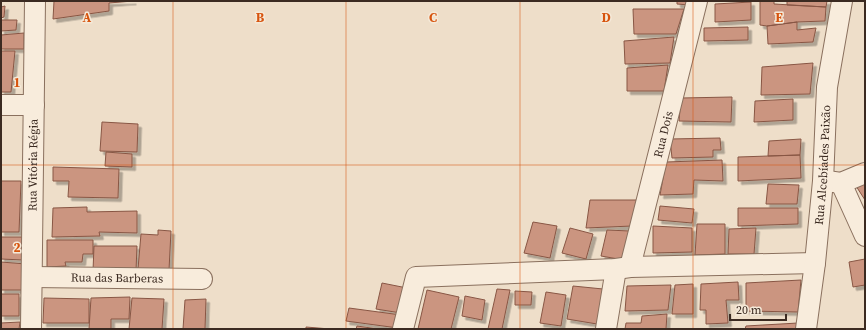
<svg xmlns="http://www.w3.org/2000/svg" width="866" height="330" font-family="'Source Serif 4',serif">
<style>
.building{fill:#cb9580;stroke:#885644;filter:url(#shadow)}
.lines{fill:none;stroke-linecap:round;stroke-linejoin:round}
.minor-casing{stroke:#8a705e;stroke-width:22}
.minor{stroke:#f8ecdc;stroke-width:20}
.grid{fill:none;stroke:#d7540e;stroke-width:1;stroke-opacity:0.55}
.labels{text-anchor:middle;stroke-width:3;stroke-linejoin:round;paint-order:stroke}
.street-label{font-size:12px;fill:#3b2a21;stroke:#f5e9d8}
.grid-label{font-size:13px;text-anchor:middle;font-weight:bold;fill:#d7540e;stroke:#f5e9d8;stroke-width:3;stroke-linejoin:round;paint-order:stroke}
</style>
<defs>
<filter id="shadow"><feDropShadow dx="3.5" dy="3.5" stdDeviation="0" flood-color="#0004"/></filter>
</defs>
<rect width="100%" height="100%" fill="#eedec9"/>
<path class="building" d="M54,1H133L109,3V11L53,19Z
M677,1H689V5L677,4Z
M760,1H774V4L826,7L825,21L797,22L767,26L760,25Z
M787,1H827L826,7L787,5Z
M751,2V20L715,22V4Z
M5,6L4,17L1,18V7Z
M633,9H684L676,34H634Z
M1,20H17L16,30L1,31Z
M797,22V30L816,28L813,42L768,44L767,26Z
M748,27V40L704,41V28Z
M24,33V49H1V35Z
M674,37L670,63L625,64L624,41Z
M1,51H15L11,92H1Z
M813,63L810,94L761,95L762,67Z
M668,65L664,91H627V68Z
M732,97L731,122L679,121L681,98Z
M793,99V120L754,122L755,101Z
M102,122L138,124L137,152L100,151Z
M720,138L721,150H713V157L672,158L670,139Z
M801,139L800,155L768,156L769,141Z
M106,152L132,154V167L105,166Z
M800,155L801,178L738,181V157Z
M722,160L723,181L694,180L693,194L660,195L666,162Z
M53,167L119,169L118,198L68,197L69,181H53Z
M1,181H21L19,232H1Z
M865,182V200L856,186Z
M768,184L799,185L797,204H766Z
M590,200H637L632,226L586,228Z
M660,206L694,209L692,223L658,220Z
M87,207V212L137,211V233L99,232L100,236L52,237L53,208Z
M738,208H798V224L738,226Z
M533,222L557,226L550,258L524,253Z
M697,224H725V254L695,255Z
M653,226L692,228V252L653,253Z
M570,228L593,234L586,259L562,253Z
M756,228L754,254H728L729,229Z
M158,230L171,231L169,270L138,269L141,234L158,235Z
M607,230L630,231L624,260L601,256Z
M1,237H24L23,260L1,259Z
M47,240H93V254H83L82,262H65L66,266L47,267Z
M94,246H137L136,271H93Z
M865,259V285L853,287L849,262Z
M1,262L26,264V290H1Z
M801,280L798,312L746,311V283Z
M738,282L739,300H726L728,323L706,324V310H700L701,284Z
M382,283L407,288L401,313L376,309Z
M693,284V314H672L675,285Z
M671,285L668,310L625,311L627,286Z
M573,286L603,289L597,324L567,319Z
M497,289L510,290L502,329H488Z
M427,290L459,297L451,329H418Z
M515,291L532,292L531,305H515Z
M546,292L566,295L561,326L540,323Z
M1,294H19V316H1Z
M465,296L485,300L482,320L462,316Z
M130,297L129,319H111V329H89L91,298Z
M44,298L89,299V323H43Z
M132,298L164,299L162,329H129Z
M206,299L205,329H183L185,300Z
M349,308L401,315L398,328L346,321Z
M667,314L666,329H625L626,323H641L642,316Z
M20,322L19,329H1V323Z
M798,323V329H745L746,326Z
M357,326L378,329H356Z
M306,327L330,329H306Z"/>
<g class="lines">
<g class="minor-casing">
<g id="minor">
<path d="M1,105H34"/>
<path d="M827,181L841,183L865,173"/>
<path d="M841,183L865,236"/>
<path id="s1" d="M630,267L697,1"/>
<path id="s2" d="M32,277L202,279"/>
<path id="s3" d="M31,329L35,1"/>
<path d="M403,329L416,277L616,269L630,267L815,263"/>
<path d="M606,329L616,269"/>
<path id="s4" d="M806,329L815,263L823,181L827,87L842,1"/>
</g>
</g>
<use href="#minor" class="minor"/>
</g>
<path class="grid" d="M173,1V329M346,1V329M520,1V329M693,1V329M1,165H865"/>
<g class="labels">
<g class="street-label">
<text dy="4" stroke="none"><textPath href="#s1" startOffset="137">Rua Dois</textPath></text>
<text dy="4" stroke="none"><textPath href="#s3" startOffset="164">Rua Vitória Régia</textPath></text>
<text dy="4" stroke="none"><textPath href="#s4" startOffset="165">Rua Alcebíades Paixão</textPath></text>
<text dy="4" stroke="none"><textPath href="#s2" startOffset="85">Rua das Barberas</textPath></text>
</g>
</g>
<g class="grid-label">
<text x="87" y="22">A</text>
<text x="260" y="22">B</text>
<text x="433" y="22">C</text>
<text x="606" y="22">D</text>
<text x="779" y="22">E</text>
<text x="17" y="87">1</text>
<text x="17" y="252">2</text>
</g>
<rect width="866" height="330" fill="none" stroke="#3b2a21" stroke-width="4"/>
<path d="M730 314v6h56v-6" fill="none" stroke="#3b2a21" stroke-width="2"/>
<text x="736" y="314" font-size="12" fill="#3b2a21" stroke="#f5e9d8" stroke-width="3" paint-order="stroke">20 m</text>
</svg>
